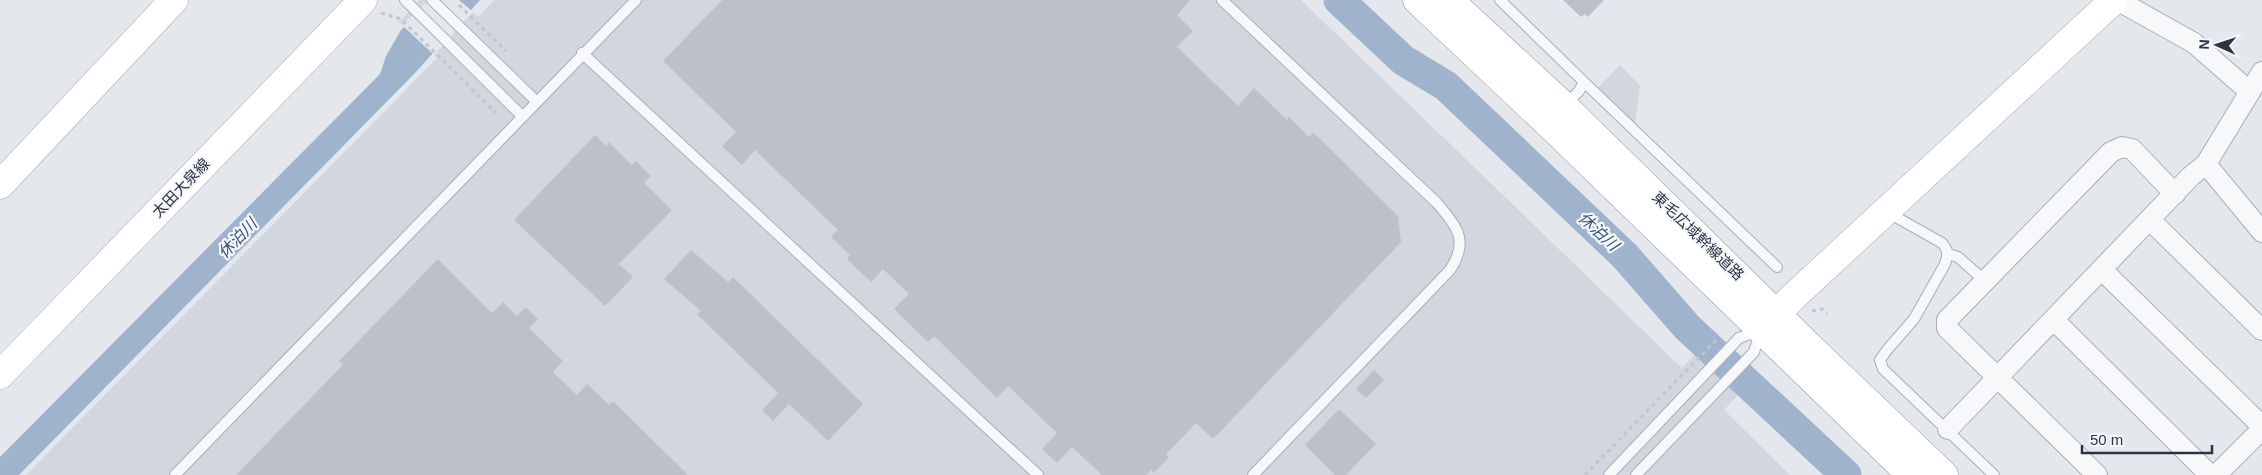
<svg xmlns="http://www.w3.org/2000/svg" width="2262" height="475" font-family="Helvetica,'Noto Sans JP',sans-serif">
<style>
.built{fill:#d2d6de}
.water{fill:#9fb4cc}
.pier{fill:#e4e7ec}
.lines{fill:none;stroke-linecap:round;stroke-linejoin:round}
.river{stroke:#9fb4cc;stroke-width:31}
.building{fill:#bbc0ca}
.lane-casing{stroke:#a9aeb7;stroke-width:12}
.street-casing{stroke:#a9aeb7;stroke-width:22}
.secondary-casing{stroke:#a9aeb7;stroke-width:29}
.highway-casing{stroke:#8b94a3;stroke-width:29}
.path{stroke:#c2c5cb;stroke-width:3;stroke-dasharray:4 4;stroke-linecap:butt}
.lane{stroke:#f7f8fa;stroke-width:10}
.street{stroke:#f7f8fa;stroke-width:20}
.secondary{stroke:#fff;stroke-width:28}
.highway{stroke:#fff;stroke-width:28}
.labels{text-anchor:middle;stroke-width:4.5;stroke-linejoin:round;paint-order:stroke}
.street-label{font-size:15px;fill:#2b3445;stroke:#f4f6f9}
.water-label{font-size:16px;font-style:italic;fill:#34527a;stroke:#f4f6f9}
</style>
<rect width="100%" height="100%" fill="#e4e7ec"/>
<path class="built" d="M419,0H459L478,17L494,0H1301L1682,368L1714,334L1757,375L1724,410L1790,475H26L437,58L399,22Z
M1620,65L1640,86L1635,122L1632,125L1596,90Z"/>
<path class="water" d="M433,0H480L416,72L19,475H0V457L380,74L386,56L401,30Z"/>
<path class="pier" d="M429,0H459L473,12L434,55L402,25Z"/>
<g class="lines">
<path class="river" d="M1339,0L1403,60L1446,86L1625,256L1687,327L1846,475"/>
</g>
<path class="building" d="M722,0H1190L1177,15L1193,31L1177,47L1238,106L1254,88L1287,120L1289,117L1309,137L1313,132L1398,216L1401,242L1213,439L1196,423L1166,454L1169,457L1154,473L1151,470L1146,475H1102L1072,447L1057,463L1042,449L1057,433L1008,386L997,398L934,336L928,342L894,309L909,294L883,269L871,282L847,259L850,255L831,237L838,230L755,150L742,165L722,146L736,132L663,61Z
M1563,0H1604L1588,17L1585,14L1581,17Z
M595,135L606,146L609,142L632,165L636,161L651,176L644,183L672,210L619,264L633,277L605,306L514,220Z
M691,250L728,282L733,277L863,404L828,441L789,404L773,421L762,410L778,393L697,314L701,311L664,279Z
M438,259L492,313L503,302L517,316L526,307L538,319L529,328L563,361L553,372L577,395L587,384L609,405L613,401L688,475H236L343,365L339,361Z
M1374,370L1384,380L1366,398L1356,389Z
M1339,409L1376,444L1346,475H1335L1305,445Z"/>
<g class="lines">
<g class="lane-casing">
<path id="lane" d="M405,0L522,116
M432,0L536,101
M1222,0L1437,203C1458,228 1469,241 1450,270L1253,475
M1500,0L1584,82L1579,91L1564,106
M582,53L1038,475
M1584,82L1777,267
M1887,212L1942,243C1949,251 1948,254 1945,264L1914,319L1887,350L1880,360L1883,369L1994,475
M1948,254L1958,257L1985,281
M175,475L636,0
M1609,475L1739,338L1761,330L1754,352L1636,475"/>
</g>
<g class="street-casing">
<path id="street" d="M2117,0L2194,43L2250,92
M2206,164L2262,232
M2150,220L2262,330
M2102,270L2262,426
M2054,320L2210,475
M1948,429L2191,176L2206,164L2262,72
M2097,475L1947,328V320L2111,152L2122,147L2132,149L2175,194
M2216,475L2262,429"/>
</g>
<g class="secondary-casing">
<path id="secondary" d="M0,185L174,0
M1761,330L1793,297L2114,0
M0,375L363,0"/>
</g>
<g class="highway-casing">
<path id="highway" d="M1417,0L1555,130L1911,475
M1449,0L1564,106L1811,348L1944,475"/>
</g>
<path class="path" d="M459,5L506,51
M381,13L401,19L496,113
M1812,311L1822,309L1827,314
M1585,475L1718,338"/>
<use href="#lane" class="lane"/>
<use href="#street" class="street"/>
<use href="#secondary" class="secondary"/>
<use href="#highway" class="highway"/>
</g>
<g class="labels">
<g class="street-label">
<text transform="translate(181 188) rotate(-46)" y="5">太田大泉線</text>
<text transform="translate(1698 236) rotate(44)" y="5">東毛広域幹線道路</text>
</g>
<g class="water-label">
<text transform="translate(1599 231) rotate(43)" y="6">休泊川</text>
<text transform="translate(237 238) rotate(-46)" y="6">休泊川</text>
</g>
</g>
<g transform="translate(2217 45) rotate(273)" stroke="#f4f6f9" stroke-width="4" paint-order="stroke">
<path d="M0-4L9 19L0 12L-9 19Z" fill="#2b3445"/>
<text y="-8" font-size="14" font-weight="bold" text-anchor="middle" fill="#2b3445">N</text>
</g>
<path d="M2082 445v8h130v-8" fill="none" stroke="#2b3445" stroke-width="2.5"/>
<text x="2090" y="445" font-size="15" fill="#2b3445" stroke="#f4f6f9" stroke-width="4" paint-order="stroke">50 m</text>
</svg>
